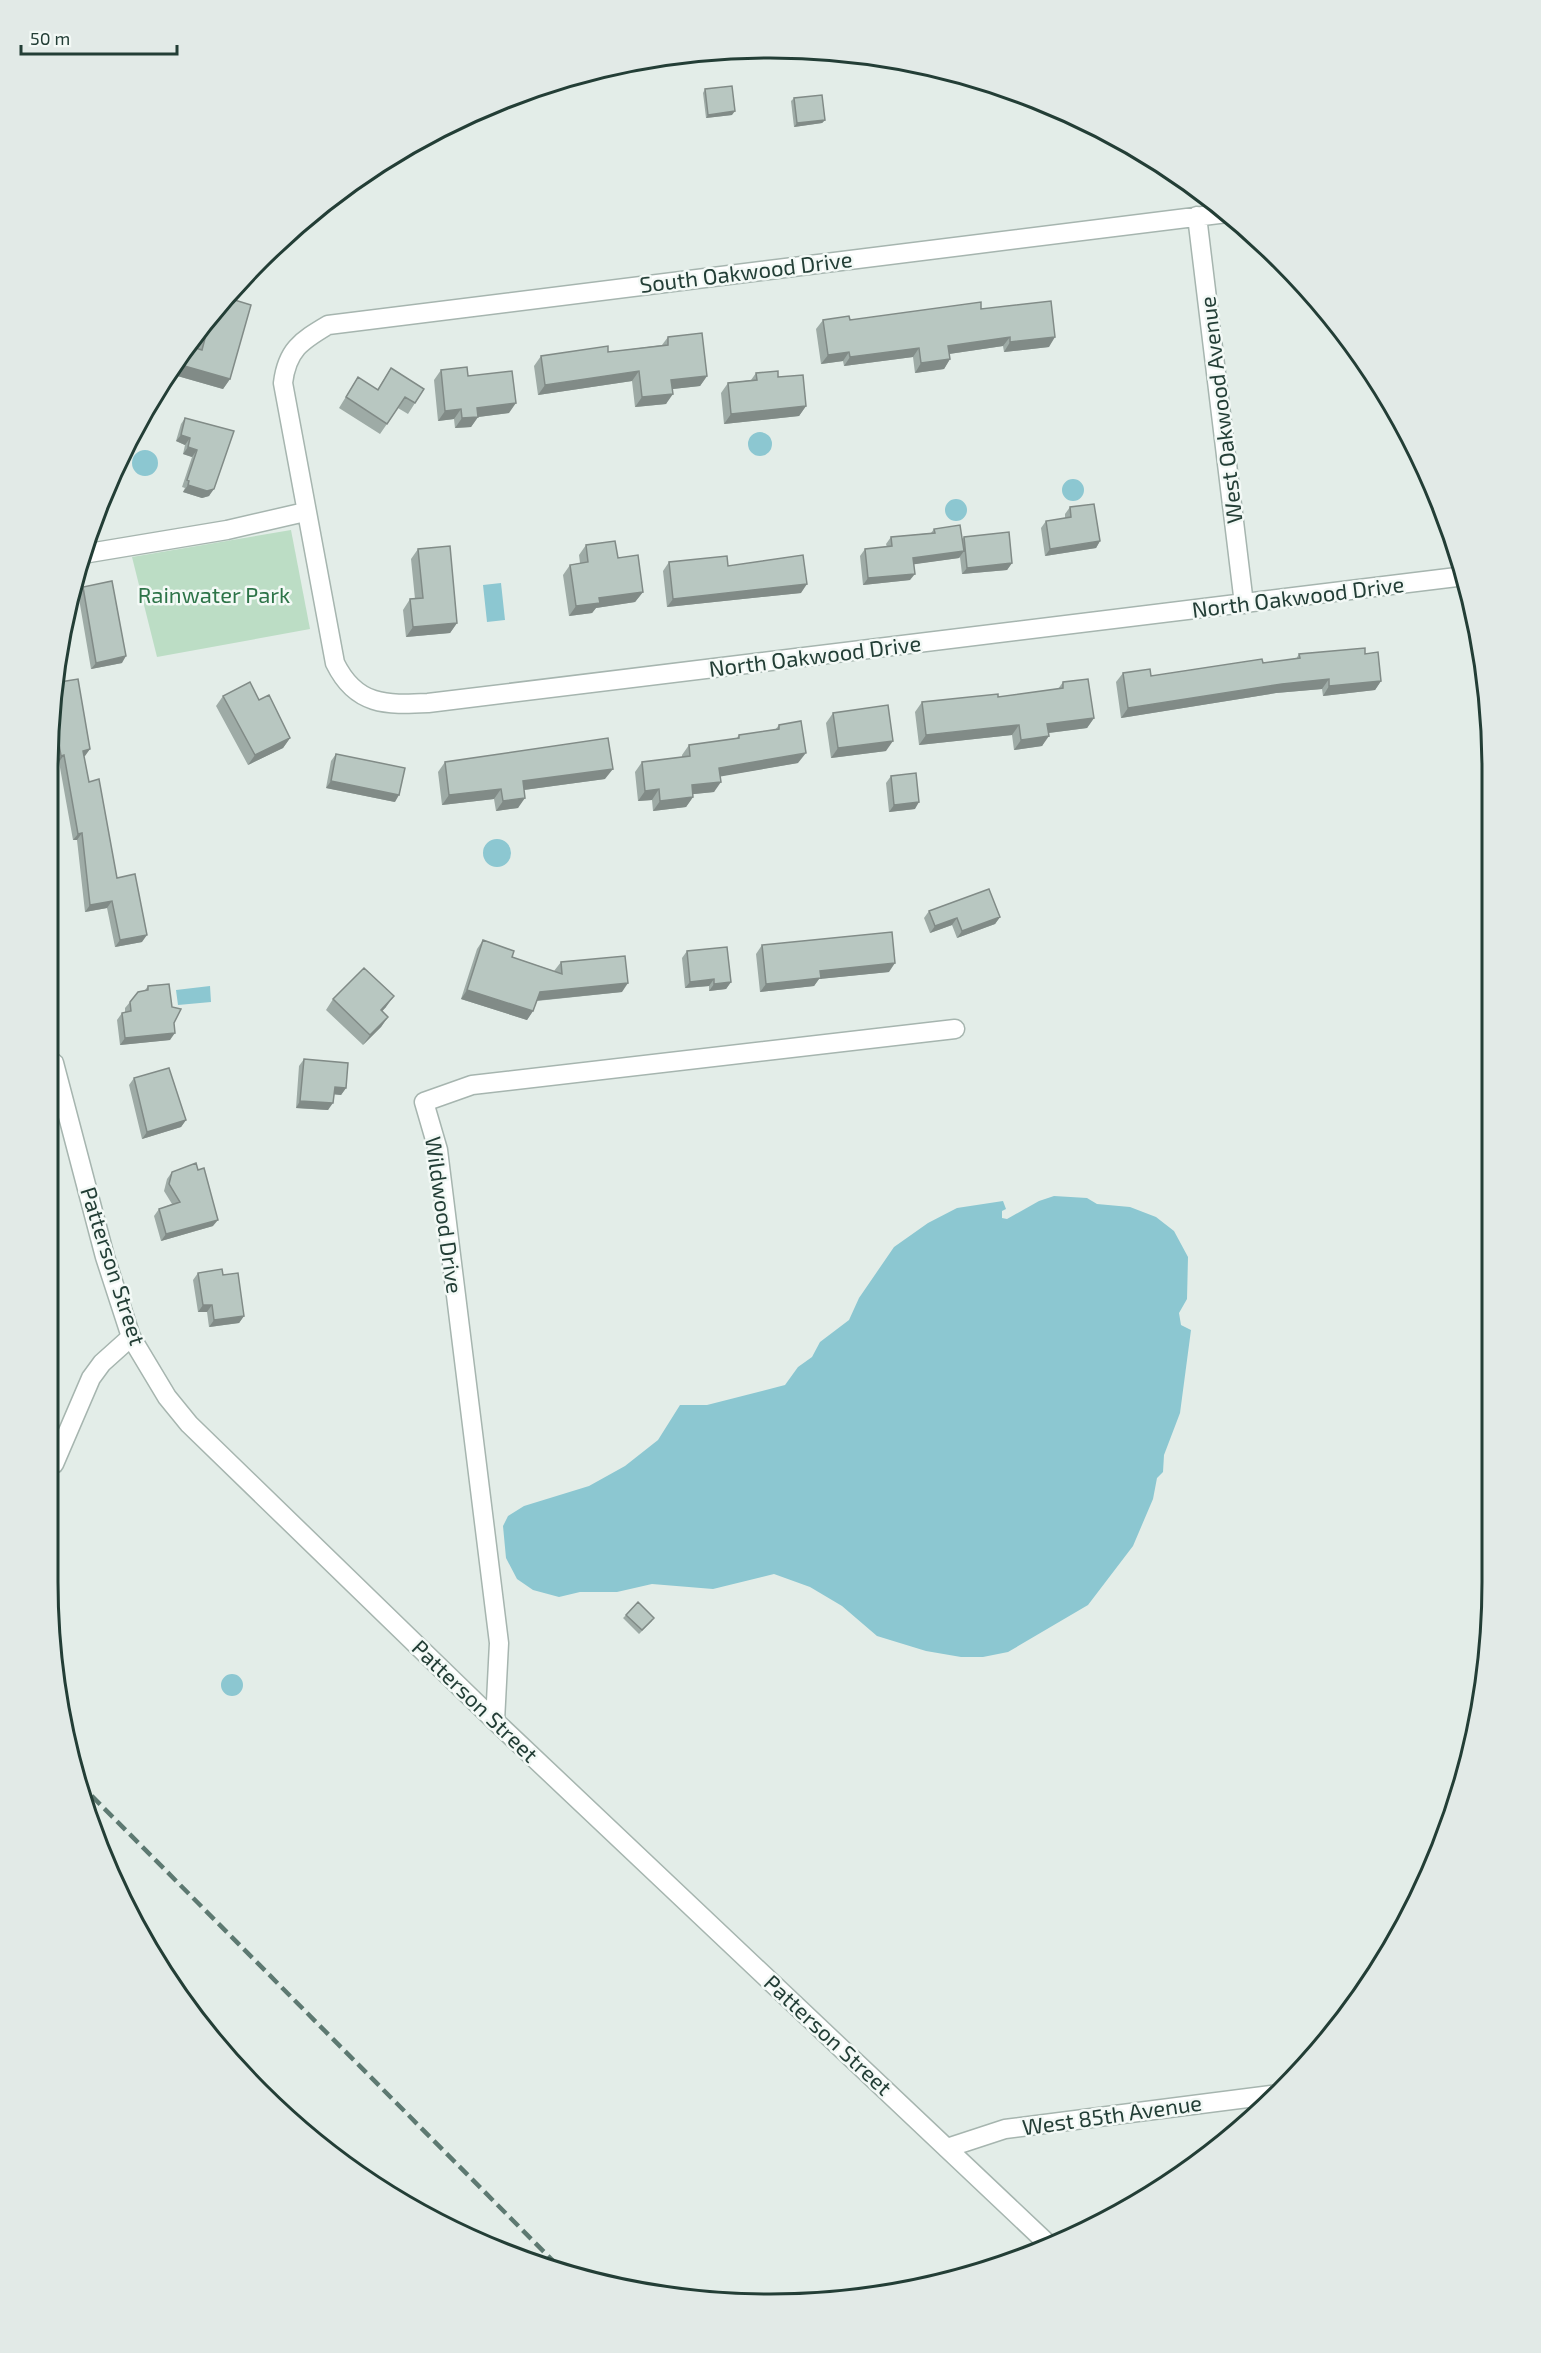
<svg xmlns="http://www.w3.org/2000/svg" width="1541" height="2353" font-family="'Exo 2',sans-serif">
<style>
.green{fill:#bcddc5}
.water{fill:#8cc7d1}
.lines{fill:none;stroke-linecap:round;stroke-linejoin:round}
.minor-casing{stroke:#a6b5af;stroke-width:21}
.tertiary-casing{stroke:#a6b5af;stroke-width:21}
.minor{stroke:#fff;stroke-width:18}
.tertiary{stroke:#fff;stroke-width:18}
.rail{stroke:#5d7971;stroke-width:4.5;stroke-dasharray:12 6;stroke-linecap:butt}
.wall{fill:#9eaba6}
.shaded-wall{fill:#818b87}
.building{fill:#b8c7c1;stroke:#818b87;stroke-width:1.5}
.labels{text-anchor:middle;stroke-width:5;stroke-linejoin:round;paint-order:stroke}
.street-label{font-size:22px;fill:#233e36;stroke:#f3f9f6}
.park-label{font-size:22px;fill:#2d7448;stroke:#f3f9f6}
.rim{fill:none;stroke:#233e36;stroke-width:3}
</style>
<rect width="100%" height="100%" fill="#e3ede8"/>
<path class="green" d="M291,530L310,629L157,657L132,557Z"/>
<path class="water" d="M748 444a12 12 0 1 1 24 0a12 12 0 1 1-24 0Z
M132 463a13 13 0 1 1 26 0a13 13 0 1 1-26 0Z
M1062 490a11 11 0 1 1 22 0a11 11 0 1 1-22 0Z
M945 510a11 11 0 1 1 22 0a11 11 0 1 1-22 0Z
M501,583L505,620L487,622L483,585Z
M483 853a14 14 0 1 1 28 0a14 14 0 1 1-28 0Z
M210,986L211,1002L178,1005L176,990Z
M1054,1196L1087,1198L1097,1204L1130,1207L1156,1217L1174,1231L1188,1257L1187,1299L1179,1313L1181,1325L1191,1330L1180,1413L1164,1455L1163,1472L1157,1478L1153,1499L1133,1546L1088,1605L1008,1652L983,1657H961L926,1651L877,1636L842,1606L810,1587L774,1574L713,1589L652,1584L617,1592H580L559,1597L533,1590L517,1579L506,1558L503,1526L508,1516L524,1506L589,1486L625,1466L658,1440L680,1405H707L785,1385L798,1367L812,1357L820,1342L849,1320L859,1298L894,1247L928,1223L957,1208L1003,1201L1006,1209L1002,1211V1218L1007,1219L1039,1201Z
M221 1685a11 11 0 1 1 22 0a11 11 0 1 1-22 0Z"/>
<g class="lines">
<g class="minor-casing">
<path id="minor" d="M1227,213L328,325C301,341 287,350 283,383L335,663C356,706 386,705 428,703L1465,576
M1197,216L1244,604
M83,554L227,530L305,512
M54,1464L91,1378L102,1363L131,1337
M495,1721L499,1643L438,1150L424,1102L472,1085L955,1029
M947,2148L1005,2129L1279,2094"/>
</g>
<g class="tertiary-casing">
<path id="tertiary" d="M54,1063L105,1257L131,1337L167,1397L189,1424L495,1721L1047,2243"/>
</g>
<use href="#minor" class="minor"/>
<use href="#tertiary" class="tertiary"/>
<path class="rail" d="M79,1783L567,2275"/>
</g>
<path class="wall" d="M705,89L732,115L706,118L703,93Z
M794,98L825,120L822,123L794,127L791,101Z
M225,297L230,379L223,389L174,375L192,347L198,348L203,330Z
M981,309L1049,347L1004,352L1003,346L949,354L950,359L944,369L915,373L913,357L844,366L843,361L821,364L816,329L823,320H850Z
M668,337L707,376L700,386L672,389L666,404L635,407L632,381L538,395L534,366L541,356L608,352L662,345Z
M391,368L424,389L408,414L398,408L380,434L339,408L358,377L377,390Z
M441,370L468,376L509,413L478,417L471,427L455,428L454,419L438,421L434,380Z
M756,373L778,377L806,406L799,416L724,424L721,393L728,383L751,380Z
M185,418L234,431L209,496L202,498L183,492L185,488L182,487L192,457L183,454L185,445L176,441L181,424Z
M1070,507L1100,541L1096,548L1045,556L1041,528L1046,521L1065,518V514Z
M934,529L962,539L964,537L1012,563L1007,570L962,574L960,557L959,558L914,564L910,580L863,585L860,556L865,549L887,547L886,544L891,537L931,533Z
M586,545L618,558L643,592L635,602L596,608L592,613L569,616L563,575L570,565L580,563L579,555Z
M418,549L457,623L450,633L406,637L403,610L410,599H415L411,559Z
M669,562L728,566L801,593L667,607L663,571Z
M83,587L122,663L91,669L78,593Z
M1299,654H1365L1381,681L1375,690L1323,696L1322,689L1276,693L1121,718L1116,682L1123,673L1151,676L1296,659Z
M1063,682L1094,718L1087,728L1049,733L1042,746L1014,750L1012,735L919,745L915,712L922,702L998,697L1058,689Z
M54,683L90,749L84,756L89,782L117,878L142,942L115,947L107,908L85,912L77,840H73L59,762L56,763L54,752Z
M223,696L259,700L290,738L283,748L248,765L216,706Z
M833,713L886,751L831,758L826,723Z
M779,725L798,763L720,776L714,792L693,794V797L686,807L653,811L652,800L638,801L635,772L642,762L682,757V755L689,745L736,739L739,735L775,730Z
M336,754L395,802L326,788L331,761Z
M445,762L605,779L524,790L518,808L496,811L494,799L442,805L438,772Z
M891,776L915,809L889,812L886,783Z
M929,911L1000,917L995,924L957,938L952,925L930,933L924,918Z
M483,940L512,957L554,971L561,962L622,992L537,1001L533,1011L527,1020L461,999L477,949Z
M762,945L889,972L819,979L814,986L760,992L756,954Z
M687,951L731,982L726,989L709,991V986L685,988L682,958Z
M148,986L174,1023L170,1040L120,1045L117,1020L122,1013L125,1012V1008L130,1002L145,990Z
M333,999L386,1007L382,1011L388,1017L381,1027L363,1045L326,1010Z
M304,1059L346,1088L341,1095L334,1094L328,1110L296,1108L299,1066Z
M134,1078L186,1120L181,1127L142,1139L129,1085Z
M172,1172L213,1226L161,1241L154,1216L159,1209L172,1204L164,1191L167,1179Z
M198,1273L223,1275L244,1316L239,1323L209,1327L207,1312H198L193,1280Z
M626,1615L652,1621L639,1634L623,1618Z"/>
<path class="shaded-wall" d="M735,111L732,115L706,118L708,115Z
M825,120L822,123L794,127L797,123Z
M324,207L320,213L311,216L319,208Z
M1010,337L1003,346L942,355L948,346Z
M1055,337L1049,347L1004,352L1010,342Z
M919,348L913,357L844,366L850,357Z
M849,352L843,361L821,364L828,355Z
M950,359L944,369L915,373L921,363Z
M181,365L230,379L223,389L174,375Z
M639,371L632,381L538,395L545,385Z
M707,376L700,386L664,390L671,380Z
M673,394L666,404L635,407L642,397Z
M516,403L509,413L478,417L471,427L455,428L462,418L477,408Z
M806,406L799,416L724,424L731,414Z
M461,409L454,419L438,421L445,411Z
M181,435L190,438L185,445L176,441Z
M188,447L197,450L192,457L183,454Z
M188,485L214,489L209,496L202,498L183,492Z
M1100,541L1096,548L1045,556L1050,549Z
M964,551L959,558L909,565L913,558Z
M1012,563L1007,570L962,574L967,568Z
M915,574L910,580L863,585L868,578Z
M807,584L801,593L667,607L673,599Z
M643,592L635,602L596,608L592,613L569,616L576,606L599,598Z
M457,623L450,633L406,637L413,627Z
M126,656L122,663L91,669L96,663Z
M1329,679L1322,689L1276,693L1121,718L1128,708L1282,684Z
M1381,681L1375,690L1323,696L1329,686Z
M1094,718L1087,728L1040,734L1047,724Z
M1019,725L1012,735L919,745L926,735Z
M1049,736L1042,746L1014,750L1021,740Z
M290,738L283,748L248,765L255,755Z
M893,741L886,751L831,758L838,748Z
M90,749L85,756L78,757L83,751Z
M806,753L798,763L712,778L719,768Z
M64,755L59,762L56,763L61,756Z
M613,769L605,779L516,791L523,781Z
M331,781L399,795L395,802L326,788Z
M721,782L714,792L685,795L692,785Z
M501,789L494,799L442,805L449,795Z
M659,789L652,800L638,801L645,791Z
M693,797L686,807L653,811L660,801Z
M525,798L518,808L496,811L503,801Z
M919,802L915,809L889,812L894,805Z
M82,833L77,840H73L78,834Z
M112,901L107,908L85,912L90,905Z
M1000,917L995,924L957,938L962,931Z
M957,918L952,925L930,933L935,926Z
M147,935L142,942L115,947L120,940Z
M895,963L889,972L819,979L814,986L760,992L766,984L820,971Z
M714,979L709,986L685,988L690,982Z
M731,982L726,989L709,991L714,984Z
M628,983L622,992L533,1001L540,992Z
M467,990L533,1011L527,1020L461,999Z
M394,996L386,1007L374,1020L381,1010Z
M388,1017L381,1027L363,1045L370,1035Z
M175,1033L170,1040L120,1045L125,1038Z
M335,1087L346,1088L341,1095L330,1094Z
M300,1101L333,1103L328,1110L296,1108Z
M186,1120L181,1127L142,1139L147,1132Z
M218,1220L213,1226L161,1241L166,1234Z
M203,1305H212L207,1312H198Z
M244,1316L239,1323L209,1327L214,1320Z"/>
<path class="building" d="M732,86L735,111L708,115L705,89Z
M822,95L825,120L797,123L794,98Z
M225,297L251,305L230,379L181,365L182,362L192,347L202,350L210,319Z
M1051,301L1055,337L1010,342V337L948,346L950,359L921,363L919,348L850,357L849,352L828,355L823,320L849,316L850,320L981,302V309Z
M702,333L707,376L671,380L673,394L642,397L639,371L545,385L541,356L608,346V352L668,345V337Z
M467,367L468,376L512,371L516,403L477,408L478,417L462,418L461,409L445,411L441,370Z
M391,368L424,389L415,403L405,397L387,424L346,397L358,377L378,390Z
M778,371V377L803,375L806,406L731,414L728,383L757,380L756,373Z
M185,418L234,431L214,489L207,491L188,485L189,481L187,480L197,450L188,447L190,438L181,435Z
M1094,504L1100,541L1050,549L1046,521L1071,517L1070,507Z
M960,525L964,551L913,558L915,574L868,578L865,549L892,546L891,537L935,533L934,529Z
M1009,532L1012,563L967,568L964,537Z
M615,541L618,558L638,555L643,592L599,598L600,603L576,606L570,565L588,562L586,545Z
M450,546L457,623L413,627L410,599L423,598L418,549Z
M803,555L807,584L673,599L669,562L727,556L728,566Z
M112,581L126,656L96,663L83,587Z
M1365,648V654L1378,652L1381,681L1329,686V679L1282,684L1128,708L1123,673L1150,669L1151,676L1262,659L1263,663L1300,658L1299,654Z
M78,679L90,749L83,751L89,782L99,779L117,878L135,874L147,935L120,940L112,901L90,905L82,833L78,834L64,755L61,756L54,715V683Z
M1088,679L1094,718L1047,724L1049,736L1021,740L1019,725L926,735L922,702L998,694V697L1063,688V682Z
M250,682L259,700L269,695L290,738L255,755L223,696Z
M888,705L893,741L838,748L833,713Z
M801,721L806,753L719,768L721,782L692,785L693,797L660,801L659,789L645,791L642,762L690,756L689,745L739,738V735L779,729V725Z
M608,738L613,769L523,781L525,798L503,801L501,789L449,795L445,762Z
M336,754L405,768L399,795L331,781Z
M916,773L919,802L894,805L891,776Z
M989,889L1000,917L962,931L957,918L935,926L929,911Z
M892,932L895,963L820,971L821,978L766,984L762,945Z
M483,940L514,951L512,957L562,974L561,962L625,956L628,983L540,992L533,1011L467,990Z
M727,947L731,982L714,984V979L690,982L687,951Z
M364,968L394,996L381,1010L388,1017L370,1035L333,999Z
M169,984L172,1007L181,1009L174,1023L175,1033L125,1038L122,1013L131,1011L130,1002L138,992L148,990V986Z
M304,1059L348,1063L346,1088L335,1087L333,1103L300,1101Z
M169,1068L186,1120L147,1132L134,1078Z
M196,1163L198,1170L204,1168L218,1220L166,1234L159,1209L180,1202L169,1184L172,1172Z
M222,1269L223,1275L238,1273L244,1316L214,1320L212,1305H203L198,1273Z
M638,1602L654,1618L642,1630L626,1615Z"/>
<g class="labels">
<g class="street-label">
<text transform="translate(746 272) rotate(-7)" y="8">South Oakwood Drive</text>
<text transform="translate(1221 410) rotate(-97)" y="8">West Oakwood Avenue</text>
<text transform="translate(1298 597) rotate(-7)" y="8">North Oakwood Drive</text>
<text transform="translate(815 656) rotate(-7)" y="8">North Oakwood Drive</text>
<text transform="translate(444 1215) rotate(82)" y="8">Wildwood Drive</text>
<text transform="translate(113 1266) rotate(72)" y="8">Patterson Street</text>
<text transform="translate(475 1701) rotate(44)" y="8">Patterson Street</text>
<text transform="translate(828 2035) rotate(43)" y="8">Patterson Street</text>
<text transform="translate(1112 2115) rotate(-8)" y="8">West 85th Avenue</text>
</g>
<g class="park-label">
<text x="214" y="603">Rainwater Park</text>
</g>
</g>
<path d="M0 0H1541V2353H0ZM770 58H770A712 712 0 0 1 1482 770V1582A712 712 0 0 1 770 2294H770A712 712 0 0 1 58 1582V770A712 712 0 0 1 770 58Z" fill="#e2eae7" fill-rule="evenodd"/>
<path class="rim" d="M770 58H770A712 712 0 0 1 1482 770V1582A712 712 0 0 1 770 2294H770A712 712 0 0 1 58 1582V770A712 712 0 0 1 770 58Z"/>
<path d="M21 45v9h156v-9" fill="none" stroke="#233e36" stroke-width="3"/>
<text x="30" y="45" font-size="18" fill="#233e36" stroke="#f3f9f6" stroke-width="4.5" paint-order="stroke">50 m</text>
</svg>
